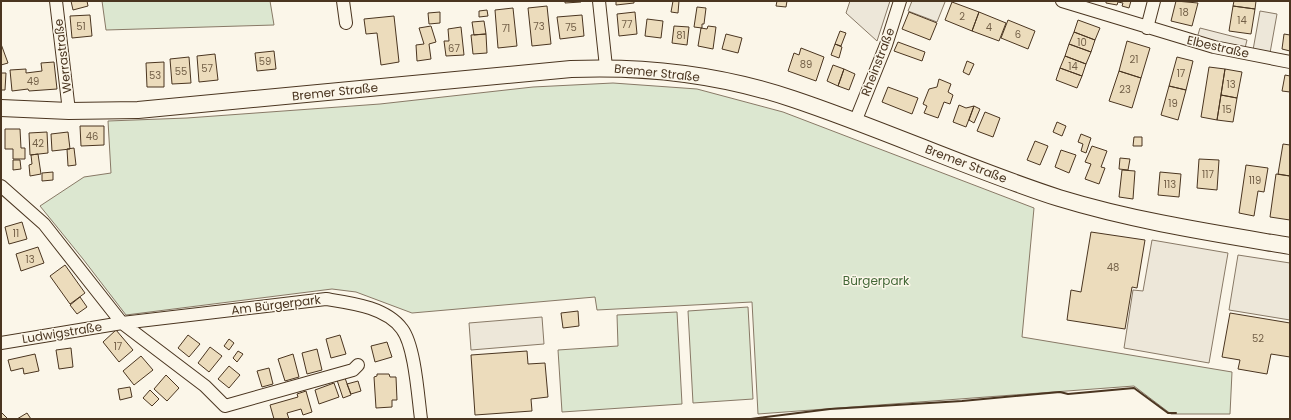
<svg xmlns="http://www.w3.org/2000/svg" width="1291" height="420" font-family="Poppins,sans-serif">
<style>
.green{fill:#dce7d0;stroke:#887966}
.parking{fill:#ede7d9;stroke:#887966}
.building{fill:#ecdcbc;stroke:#4a3520}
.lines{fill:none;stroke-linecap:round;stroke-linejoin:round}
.minor-casing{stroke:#4a3520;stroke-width:14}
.major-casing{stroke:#4a3520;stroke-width:18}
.minor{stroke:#fbf6e9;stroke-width:12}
.major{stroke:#fbf6e9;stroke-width:16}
.wall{stroke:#4a3520;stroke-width:2}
.labels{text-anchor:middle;stroke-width:3;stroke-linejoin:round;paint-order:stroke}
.number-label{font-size:10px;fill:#725f47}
.street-label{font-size:12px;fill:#4a3520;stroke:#fbf6e9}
.park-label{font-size:12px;fill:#436837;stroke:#fbf6e9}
</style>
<rect width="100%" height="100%" fill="#fbf6e9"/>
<path class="green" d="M102,1H270L274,25L106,30Z
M613,83L697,89L783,112L1034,208L1022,337L1232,372L1230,414H1171L1134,386L758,414L752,302L597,310L595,297L412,313L356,292L332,289L126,315L83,259L40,206L84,177L111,173L108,121L187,118L380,104L533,87Z
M748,307L753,399L693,403L688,311Z
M677,312L682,404L562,412L558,350L618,346L617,315Z"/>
<path class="parking" d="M850,1H890L877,41L846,13Z
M912,1H944L945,2L937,22L908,11Z
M1260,11L1277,14L1270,53L1253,50Z
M1200,28L1247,40L1245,48L1197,38Z
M1152,240L1228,253L1209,363L1124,348L1133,290L1143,291Z
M1238,255L1290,263V320L1229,310Z
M542,317L544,344L471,350L469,323Z"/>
<path class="building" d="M71,1H87L88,6L73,10Z
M565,1H580L581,2L565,3Z
M616,1H634V3L616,5Z
M673,1H679L678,13L671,12Z
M777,1H787L786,7L776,6Z
M1106,1H1131L1129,8L1122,6L1123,3L1118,2L1117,5L1106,3Z
M1176,1L1198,3L1192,26L1171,21Z
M1234,1H1256L1255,9L1233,6Z
M952,2L979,12L972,31L945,20Z
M547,6L551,44L532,46L528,8Z
M1233,6L1255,9L1251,34L1229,31Z
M697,7L706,8L704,24H702V28L694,27Z
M513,8L517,46L498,48L495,10Z
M487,10L488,16L479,17V11Z
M440,12V23L429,24L428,13Z
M635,12L637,34L619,36L617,14Z
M909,12L937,23L930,40L902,29Z
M979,12L1006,23L999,41L972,31Z
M90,15L92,36L72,38L70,16Z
M582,15L584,36L560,39L557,17Z
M394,16L399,62L381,65L377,33L366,34L364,19Z
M647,19L663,21L661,38L645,36Z
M1008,20L1035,31L1028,49L1001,38Z
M1078,20L1100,28L1095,40L1074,32Z
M484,21L486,34L474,35L472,22Z
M431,26L436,42L429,44L431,59L417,61L416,45L424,44L419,28Z
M674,26L689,27L687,45L672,43Z
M708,26L716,27L713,49L698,46L701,28L707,29Z
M461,27L464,55L446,56L444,41H449L448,29Z
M840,31L846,33L841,46L835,44Z
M1074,32L1095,40L1091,52L1069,44Z
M486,34L487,53L473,54L471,35Z
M726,34L742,38L738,53L722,49Z
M1284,34L1290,35V51L1282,49Z
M1127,41L1150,48L1141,78L1119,71Z
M898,42L925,52L922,61L894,51Z
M1,44L8,63L1,65Z
M835,44L842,47L839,58L831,55Z
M1069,44L1091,52L1086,64L1065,56Z
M801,48L824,57L816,81L788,71L794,53L799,55Z
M274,51L276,69L257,71L255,53Z
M215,54L218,80L199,82L197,56Z
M1065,56L1086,64L1082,76L1060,68Z
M189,57L191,83L172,84L170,59Z
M1177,57L1193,61L1186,90L1169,86Z
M967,61L974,64L969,75L963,72Z
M54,62L57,89L29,91L28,89L12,91L10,70L26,69V73L42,71L41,63Z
M164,62V87H147L146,63Z
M833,65L844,69L838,86L827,81Z
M1209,67L1225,69L1217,120L1201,117Z
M1060,68L1082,76L1077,88L1056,80Z
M844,69L855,74L849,90L838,86Z
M1225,69L1242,72L1237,98L1221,95Z
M1119,71L1141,78L1132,108L1109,101Z
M1,73H6L5,90H1Z
M1285,75L1290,76V92L1282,91Z
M939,79L951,84L948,92L953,95L950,104L944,102L938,118L924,113L927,106L923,104L929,89L937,87Z
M1169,86L1186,90L1178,120L1161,115Z
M888,87L918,98L912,114L882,102Z
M1221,95L1237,98L1233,122L1217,120Z
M959,105L966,108L974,106L966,127L953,122Z
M974,106L980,109L974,123L969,120Z
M985,112L1000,118L993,137L977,131Z
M1057,122L1066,126L1062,136L1053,132Z
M80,126H104V145L81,146Z
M5,129H20L21,148H25V159H13V149H5Z
M47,132L48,153L30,155L29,133Z
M68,132L70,149L52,151L51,134Z
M1081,134L1091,138L1086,153L1081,151L1083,144L1078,142Z
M1134,137H1142V146H1133Z
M1035,141L1048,146L1040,165L1027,160Z
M1283,144L1290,145V176L1278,174Z
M1092,146L1107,151L1101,167L1105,168L1099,184L1085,179L1091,164L1085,162Z
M74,148L76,165L68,166L67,149Z
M1061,150L1076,155L1069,173L1055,167Z
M38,154L41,174L30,176L29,165L32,164L31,155Z
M1120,158L1130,159L1128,170L1119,169Z
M1199,159L1219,160L1217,190L1197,188Z
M13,160H20L21,169L13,170Z
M1246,165L1268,168L1264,192L1258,191L1254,216L1239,213Z
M1122,170L1135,171L1133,199L1119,197Z
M53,172V180L42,181V173Z
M1160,172L1181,174L1179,197L1158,195Z
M1276,174L1290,176V220L1270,217Z
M22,222L27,239L9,244L5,227Z
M1091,232L1145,240L1137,288L1132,287L1125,329L1067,320L1071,290L1081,292Z
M38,247L44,263L21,271L16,254Z
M65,265L85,293L70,304L50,276Z
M80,297L87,307L77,314L70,305Z
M578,311L579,326L563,328L561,313Z
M1230,313L1290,323V357L1271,354L1267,374L1238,369L1240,360L1222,357Z
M116,330L133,350L119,362L103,342Z
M188,335L200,344L189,357L178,348Z
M340,335L346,354L331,358L326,339Z
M229,339L234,343L229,350L224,346Z
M387,342L392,357L375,362L371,346Z
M210,347L222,356L209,372L198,363Z
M71,348L73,367L59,369L56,350Z
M317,349L322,370L307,374L302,353Z
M238,351L243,354L237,362L233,358Z
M527,351L528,364L545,363L548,397L531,399L532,411L475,415L471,355Z
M35,354L39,371L24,374L23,368L11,371L8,360Z
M293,354L299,377L285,381L278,359Z
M141,356L153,370L134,385L123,371Z
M229,366L240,375L229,388L218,379Z
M269,368L273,384L262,387L257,371Z
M377,374H389L390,377H396L397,400H392V407L376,408L374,377L377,376Z
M166,375L179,388L167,401L154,389Z
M345,378L351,395L343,398L337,380Z
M358,381L361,391L351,394L347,384Z
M334,383L339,397L319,404L315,390Z
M130,387L132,397L120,400L118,389Z
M150,390L159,399L152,406L143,398Z
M306,391L312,412L303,415L301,409L287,413L289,419H274L270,405L298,397L297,394Z
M1,412L8,419H1Z
M27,413L31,419H17Z"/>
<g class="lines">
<g class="minor-casing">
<path id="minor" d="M56,1L69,111
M343,1L346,23
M599,1L606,67
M1062,1L1214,47L1290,62
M1147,28L1154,1
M855,122L886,45L900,1
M1,186L44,224L122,323L205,386L225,406L353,370L358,365
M1,343L122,323L326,299C351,303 386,307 402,329C415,346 418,397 421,419"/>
</g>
<g class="major-casing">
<path id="major" d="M1,108L69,111L138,110L571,69C645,66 722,75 793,99C883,129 969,169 1059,198C1134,221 1213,233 1290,246"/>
</g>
<use href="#minor" class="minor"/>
<use href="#major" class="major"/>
<path class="wall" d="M733,419H749
M751,419L830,409L962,401L1060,392L1068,394L1134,388L1168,413H1176"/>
</g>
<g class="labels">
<g class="number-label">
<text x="1184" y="16">18</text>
<text x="962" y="20">2</text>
<text x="1242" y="24">14</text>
<text x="627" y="28">77</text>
<text x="81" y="30">51</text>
<text x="539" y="30">73</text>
<text x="571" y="31">75</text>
<text x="989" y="31">4</text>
<text x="506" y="32">71</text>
<text x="1018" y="38">6</text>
<text x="681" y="39">81</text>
<text x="1082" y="46">10</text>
<text x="454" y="52">67</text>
<text x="1134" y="63">21</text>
<text x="265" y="65">59</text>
<text x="806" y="68">89</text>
<text x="1073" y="70">14</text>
<text x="207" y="72">57</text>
<text x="181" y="75">55</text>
<text x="1181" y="77">17</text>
<text x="155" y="79">53</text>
<text x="33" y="85">49</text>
<text x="1231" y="88">13</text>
<text x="1125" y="93">23</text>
<text x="1173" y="107">19</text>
<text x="1227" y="113">15</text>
<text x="92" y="140">46</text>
<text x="38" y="147">42</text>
<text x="1208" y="178">117</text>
<text x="1255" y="184">119</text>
<text x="1170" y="188">113</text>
<text x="16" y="237">11</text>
<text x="30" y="263">13</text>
<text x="1113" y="271">48</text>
<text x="1258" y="342">52</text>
<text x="118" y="350">17</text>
</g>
<g class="street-label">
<text transform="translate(1218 47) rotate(13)" y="4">Elbestraße</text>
<text transform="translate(63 56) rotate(-97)" y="4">Werrastraße</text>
<text transform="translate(878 62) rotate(-69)" y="4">Rheinstraße</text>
<text transform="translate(657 73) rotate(6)" y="4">Bremer Straße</text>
<text transform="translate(335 92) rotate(-6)" y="4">Bremer Straße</text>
<text transform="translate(966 164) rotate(21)" y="4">Bremer Straße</text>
<text transform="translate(276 305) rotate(-7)" y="4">Am Bürgerpark</text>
<text transform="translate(62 333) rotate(-9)" y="4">Ludwigstraße</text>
</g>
<g class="park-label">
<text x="876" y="285">Bürgerpark</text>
</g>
</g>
<rect width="1291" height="420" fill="none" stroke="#4a3520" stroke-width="4"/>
</svg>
